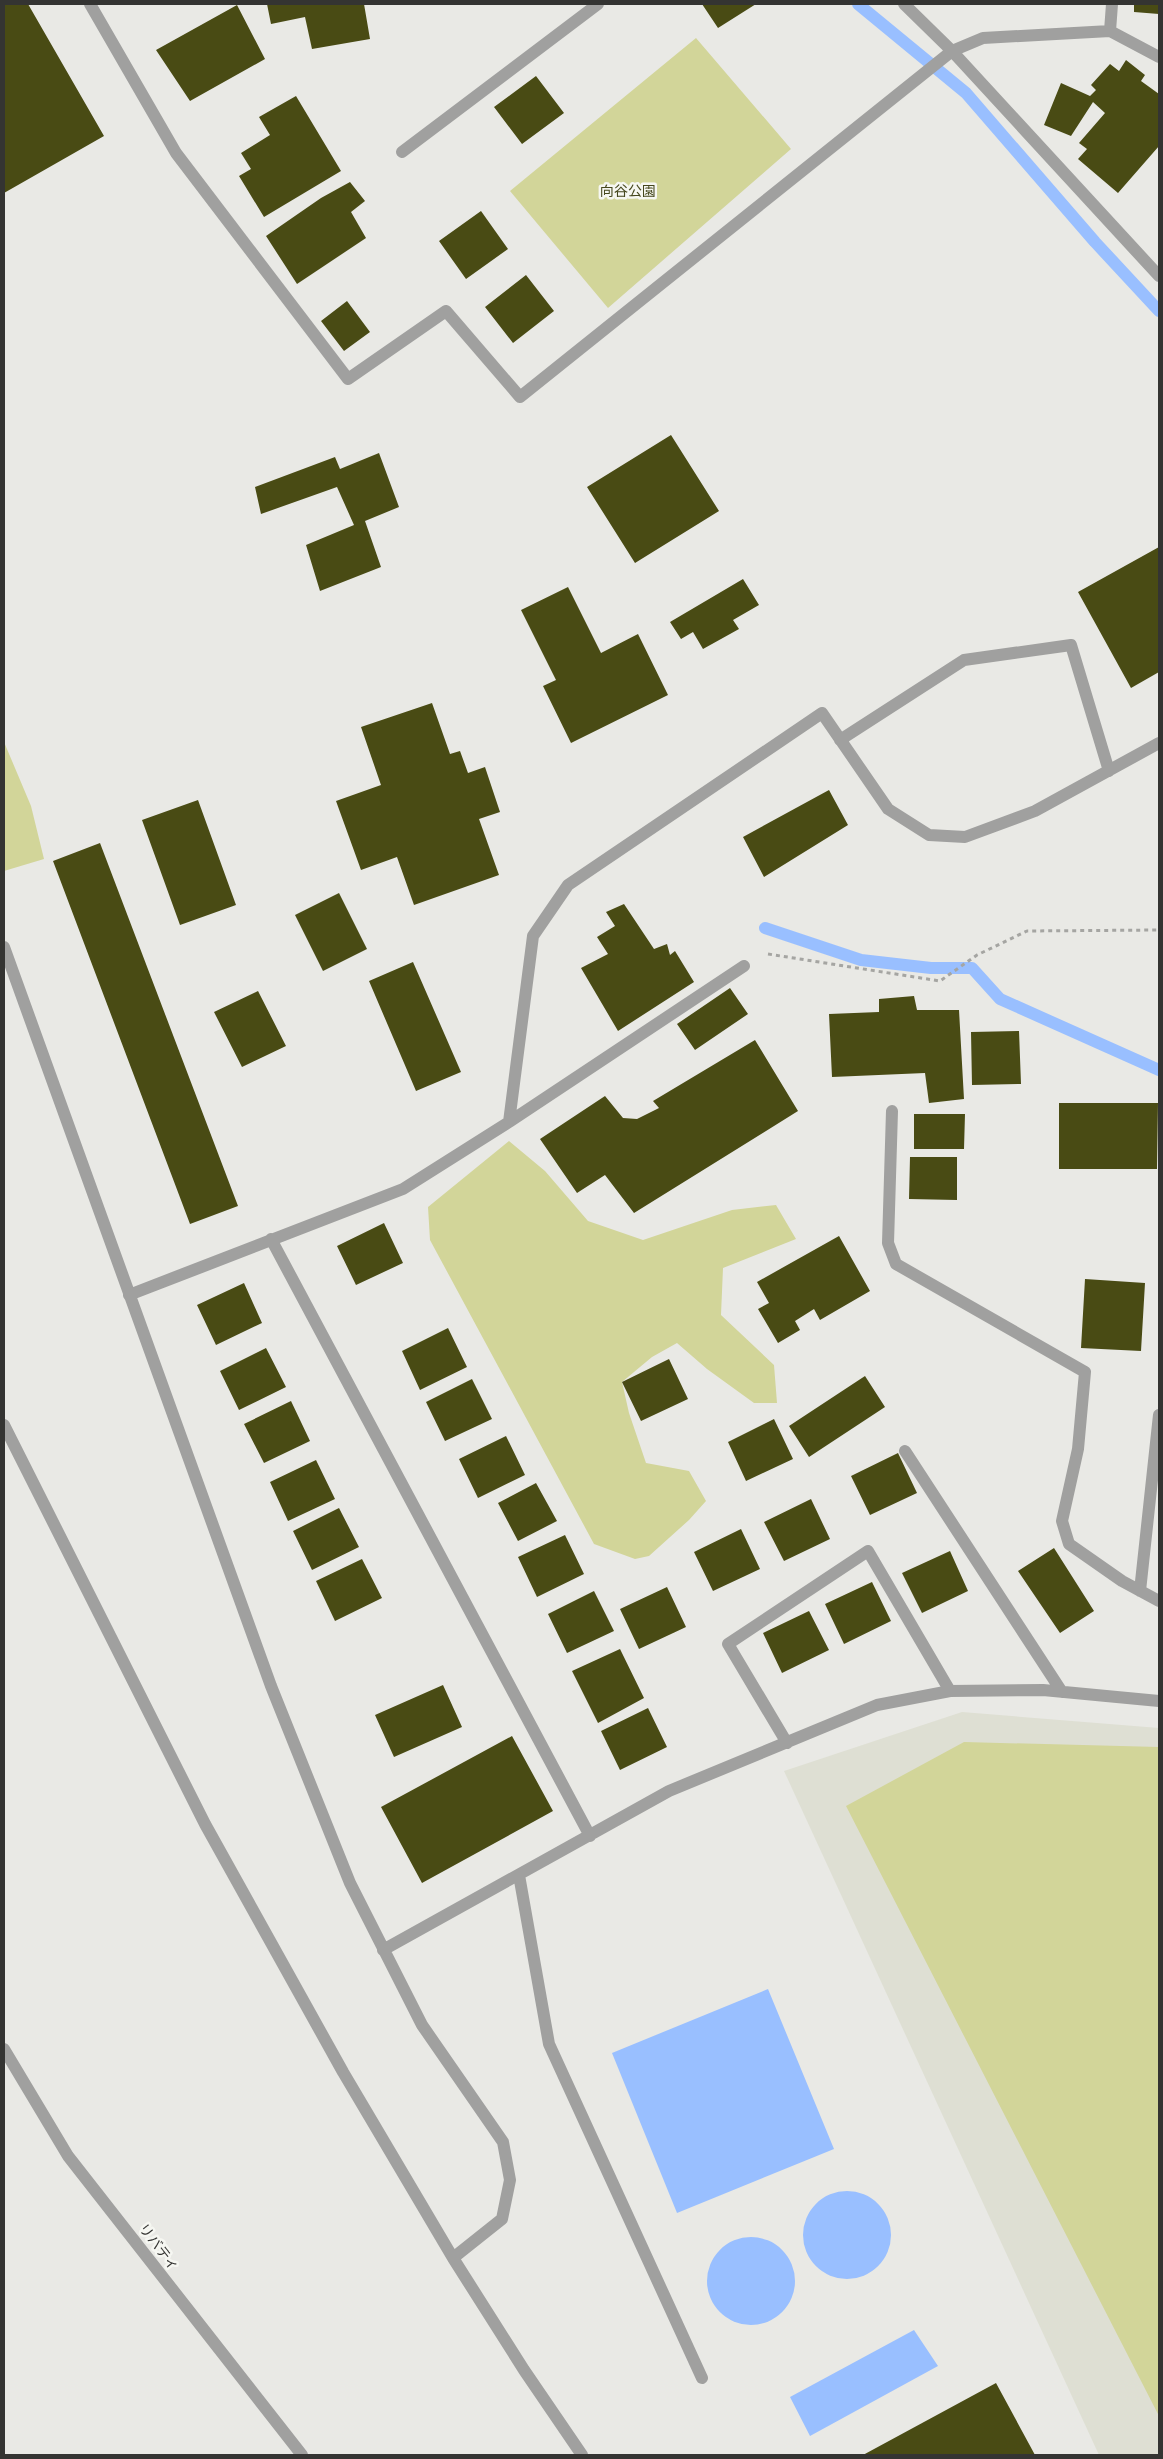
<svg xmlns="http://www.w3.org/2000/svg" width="1163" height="2459" font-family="Lato,'Noto Sans JP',sans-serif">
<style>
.built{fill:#dedfd3}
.green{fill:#d2d599}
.water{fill:#99bfff}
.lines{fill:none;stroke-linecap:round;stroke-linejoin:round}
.stream{stroke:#99bfff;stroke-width:12}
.building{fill:#494b14}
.path{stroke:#a5a5a2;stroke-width:3;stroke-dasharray:4 4;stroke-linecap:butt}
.minor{stroke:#a0a09f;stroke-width:12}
.labels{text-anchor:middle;stroke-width:5;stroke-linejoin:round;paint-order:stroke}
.park-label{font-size:14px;fill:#45471d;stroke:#f6f7f2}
.street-label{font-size:14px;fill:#343432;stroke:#f6f7f2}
</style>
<rect width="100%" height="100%" fill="#e9e9e5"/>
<path class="built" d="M962,1712L1159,1728V2455H1099L784,1771Z"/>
<path class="green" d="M696,38L791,149L608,308L510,191Z
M4,742L31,806L44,859L4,871Z
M509,1141L545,1171L588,1221L643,1240L732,1210L776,1205L796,1239L723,1268L721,1315L774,1365L777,1403H754L707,1369L677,1343L652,1357L622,1382L629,1413L646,1463L689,1471L706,1501L689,1520L649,1556L635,1559L594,1544L430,1240L428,1207Z
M964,1742L1159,1747V2416L846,1806Z"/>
<path class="water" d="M768,1989L834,2149L677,2213L612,2053Z
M803 2235a44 44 0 1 1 88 0a44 44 0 1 1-88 0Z
M707 2281a44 44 0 1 1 88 0a44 44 0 1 1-88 0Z
M914,2330L938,2366L810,2436L790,2397Z"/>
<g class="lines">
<path class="stream" d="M858,4L966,93L1095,242L1159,311
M765,928L861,960L931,968H972L1000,999L1159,1070"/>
</g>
<path class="building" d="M4,4H28L104,136L4,193Z
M267,4H364L370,39L312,49L305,17L271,24Z
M702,4H756L718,28Z
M1134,4H1159V14L1134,12Z
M237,5L265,59L190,101L156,50Z
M1126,60L1145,75L1141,81L1159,94V146L1118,193L1078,159L1087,149L1079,143L1105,113L1093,102L1071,136L1044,125L1061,83L1090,96L1096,90L1091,85L1110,64L1119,71Z
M536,76L564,113L522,144L494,107Z
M296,96L341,171L264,217L239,176L251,169L241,153L270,135L259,117Z
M350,182L365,201L351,212L366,238L297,284L266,236L321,198Z
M481,211L508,249L466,279L439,241Z
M526,275L554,311L513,343L485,307Z
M347,301L370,332L344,351L321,321Z
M671,435L719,511L635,563L587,487Z
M379,453L399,507L365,521L381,567L320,591L306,545L354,525L337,487L261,514L255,487L335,457L340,469Z
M1159,547V672L1131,688L1078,592Z
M743,579L759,605L733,620L739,629L703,649L693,632L681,639L670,622Z
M568,587L601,653L638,634L668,695L571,743L543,686L556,680L521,610Z
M432,703L450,754L460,751L468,773L485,767L500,812L479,819L499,875L414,905L397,857L361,870L336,801L381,785L361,727Z
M829,790L848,825L764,877L743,837Z
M198,800L236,905L180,925L142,820Z
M100,843L238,1206L190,1224L53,861Z
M339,893L367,949L323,971L295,915Z
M624,904L654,949L667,944L670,955L675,951L694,982L618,1031L581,968L608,954L597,937L615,926L606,912Z
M413,962L461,1072L416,1091L369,981Z
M730,988L748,1014L695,1050L677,1024Z
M258,991L286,1046L242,1067L214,1012Z
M914,996L917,1010H959L964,1099L929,1103L925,1073L832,1077L829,1014L879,1012V999Z
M1019,1031L1021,1084L972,1085L971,1032Z
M755,1040L798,1111L634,1213L605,1175L577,1193L540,1139L605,1096L623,1118L637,1119L659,1108L653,1101Z
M1059,1103H1158L1157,1169H1059Z
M914,1114H965L964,1149H914Z
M910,1157H957V1200L909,1199Z
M384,1223L403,1263L356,1285L337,1246Z
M839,1236L870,1291L820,1320L814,1309L795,1321L800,1330L778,1343L758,1309L769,1303L757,1282Z
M1085,1279L1145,1283L1141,1351L1081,1348Z
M244,1283L262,1323L216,1345L197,1305Z
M448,1328L467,1367L420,1390L402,1351Z
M266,1348L286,1387L239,1410L220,1371Z
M669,1359L688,1399L641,1421L622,1382Z
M865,1376L885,1407L809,1457L789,1426Z
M472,1379L492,1419L445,1441L426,1402Z
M291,1401L310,1441L264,1463L244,1424Z
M774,1419L793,1459L746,1481L728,1442Z
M506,1436L525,1475L478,1498L459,1459Z
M898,1453L917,1493L870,1515L851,1476Z
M316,1460L335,1499L288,1521L270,1482Z
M536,1483L557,1521L518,1541L498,1503Z
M811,1499L830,1539L784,1561L764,1522Z
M339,1508L359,1547L312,1570L293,1531Z
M741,1529L760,1569L713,1591L694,1552Z
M565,1535L584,1574L537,1597L518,1557Z
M1054,1548L1094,1611L1060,1633L1018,1571Z
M950,1551L968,1591L922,1613L902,1573Z
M362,1559L382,1598L335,1621L316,1581Z
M872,1582L891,1621L844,1644L825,1604Z
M667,1587L686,1627L639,1649L620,1609Z
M594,1591L614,1631L567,1653L548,1614Z
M809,1611L829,1650L782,1673L763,1633Z
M620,1649L644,1698L598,1723L572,1671Z
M443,1685L462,1727L394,1757L375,1715Z
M648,1708L667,1747L620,1770L601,1731Z
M512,1736L553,1811L422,1883L381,1807Z
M996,2383L1035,2455H863Z"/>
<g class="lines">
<path class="path" d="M768,954L940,981L977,955L1027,931L1159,930"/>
<path class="minor" d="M90,4L176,153L348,379L446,311L520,397L952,51L983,38L1110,31L1159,57
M904,4L952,51L1159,276
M1110,31L1112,4
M402,152L598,4
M840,740L964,660L1071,645L1109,771
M4,947L271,1686L350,1883L422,2025L503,2142L510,2180L502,2219L453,2258
M892,1111L888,1243L896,1264L1085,1372L1078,1449L1062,1521L1069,1544L1122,1581L1159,1601
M509,1122L533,936L568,885L822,713L888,809L929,835L965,837L1035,811L1159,743
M271,1239L590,1836
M129,1295L403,1189L509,1122L744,966
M4,1425L205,1824L343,2072L453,2258L524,2370L582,2455
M905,1451L1062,1692
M1140,1591L1159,1415
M787,1743L728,1644L868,1551L950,1691
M519,1875L549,2044L702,2378
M383,1950L669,1791L877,1705L950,1691L1043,1690L1159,1701
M4,2049L68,2156L302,2455"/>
</g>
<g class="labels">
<g class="park-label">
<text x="628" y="196">向谷公園</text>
</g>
<g class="street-label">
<text transform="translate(159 2247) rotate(52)" y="5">リバティ</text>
</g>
</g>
<rect width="1163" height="2459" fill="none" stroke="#343432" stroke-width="10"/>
</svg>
